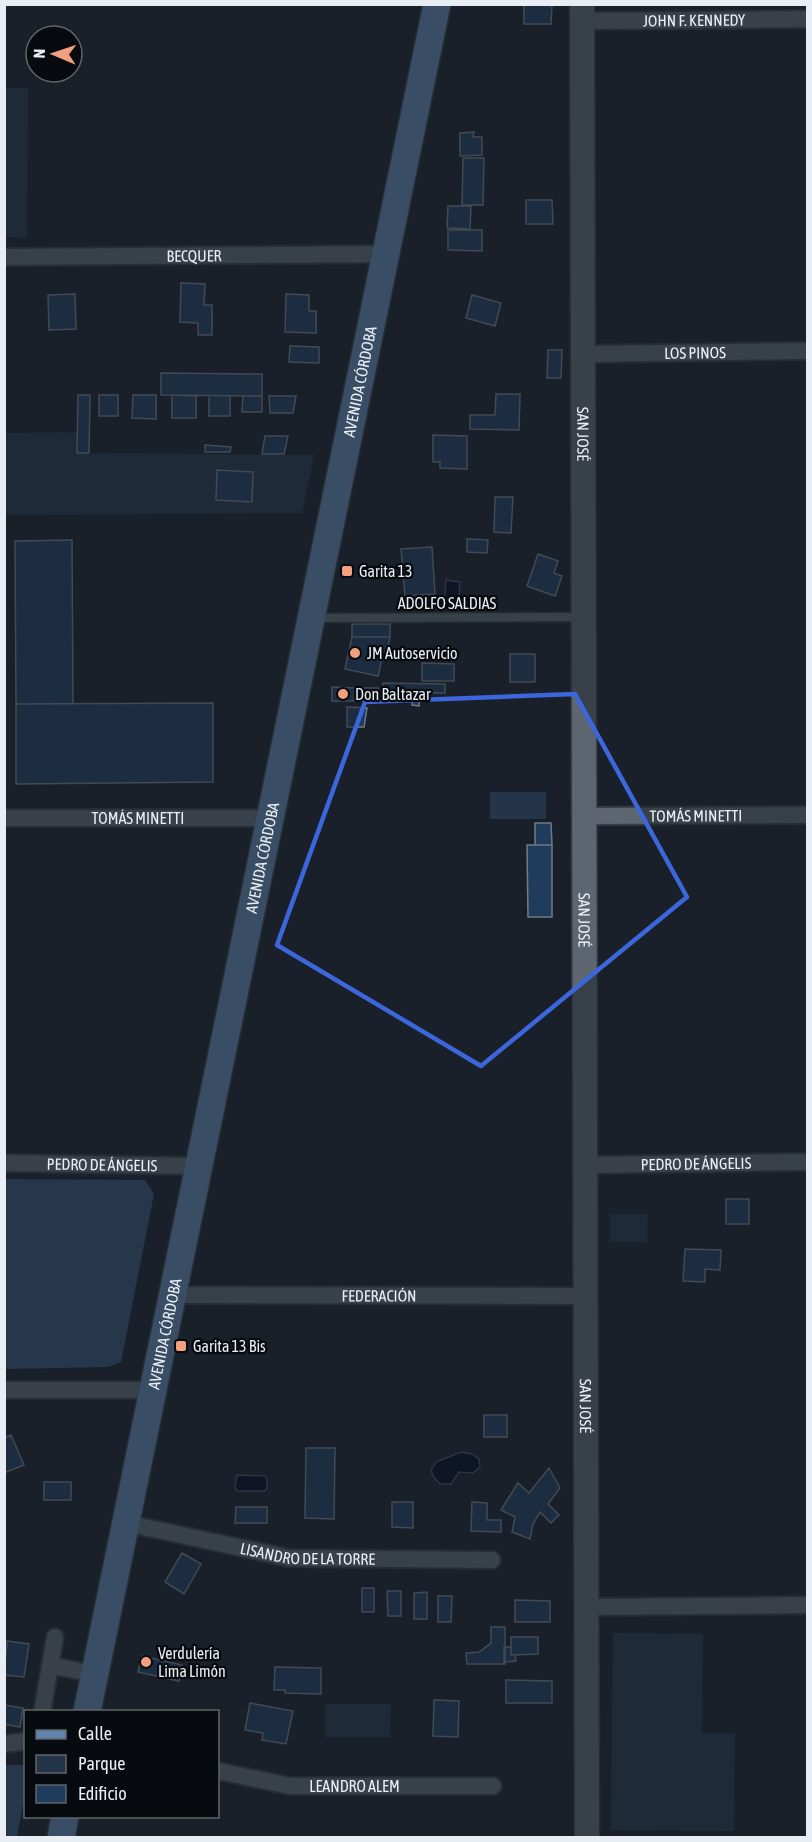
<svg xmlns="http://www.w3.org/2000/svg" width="812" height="1842" font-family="'Asap Condensed',sans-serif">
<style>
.green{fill:#243549}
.forest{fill:#355376}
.water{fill:#000723;stroke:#464c62;stroke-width:1.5}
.building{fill:#1f3c5d;stroke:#727b85;stroke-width:1.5}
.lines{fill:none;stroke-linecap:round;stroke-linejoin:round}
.lane-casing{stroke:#373c43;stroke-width:11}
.street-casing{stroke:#373c43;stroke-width:20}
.secondary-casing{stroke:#373c43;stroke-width:27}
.primary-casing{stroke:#373c43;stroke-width:30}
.lane{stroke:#5d6670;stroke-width:8}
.street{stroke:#5d6670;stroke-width:16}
.secondary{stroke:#5d6670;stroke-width:24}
.primary{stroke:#6083ad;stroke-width:27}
.marked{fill:none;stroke:#3c66dc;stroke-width:4.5;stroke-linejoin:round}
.poi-dot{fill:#f2a17e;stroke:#070a0e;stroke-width:2}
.labels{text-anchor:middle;stroke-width:4.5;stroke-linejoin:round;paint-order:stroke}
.street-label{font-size:16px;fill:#e9eef4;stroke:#070a0e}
.poi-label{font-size:16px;fill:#e9eef4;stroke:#070a0e;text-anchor:start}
</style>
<rect width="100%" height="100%" fill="#1a2029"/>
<path class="green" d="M5,88H28L27,238L5,237Z
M78,432V453L314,455L302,513L6,515L5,433Z
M490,792H546V819H490Z
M610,1214H648L647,1242H610Z
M613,1633L703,1634L702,1733H735L734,1831L611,1830Z
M325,1704H391L390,1737H325Z"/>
<path class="forest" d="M5,1179L145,1180L154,1194L121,1362L108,1367L5,1369Z
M5,1765H25V1794L17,1837H5Z"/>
<path class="water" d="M446,580L460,582L458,608L444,606Z
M461,1452L472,1454L479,1459L480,1467L473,1473L459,1472L451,1484H440L433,1476L431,1470L436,1462Z
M237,1475L265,1476L267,1479V1488L265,1491H237L235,1488Z"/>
<path class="building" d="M524,4L552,5L551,24H524Z
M474,132L473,137H482V155L460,156V133Z
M463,158H484L483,205H462Z
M526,200H552L553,224H526Z
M448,206H471L470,229L447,228Z
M448,230H482V251L448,250Z
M181,283L205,284L204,305H212V335H198V323L180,322Z
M75,294L76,329L49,330L48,295Z
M286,294L309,295V311H316V333L285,332Z
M472,295L501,303L495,326L466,318Z
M290,346L319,347V363L289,362Z
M548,350H562L561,378H547Z
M161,373L262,374V396L161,395Z
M496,394H520L519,430L470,429V415H495Z
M78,395H90L89,453H77Z
M99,395H118V416H99Z
M133,395H156V419L132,418Z
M172,395L196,396V418H172Z
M209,396H230V416H209Z
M243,396H262V412H242Z
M269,396H296L293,413H270Z
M433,435L467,436V469L440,468V462H433Z
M265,436H288L284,454H262Z
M205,445L231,447L230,452H205Z
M217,470L253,472L252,502L216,500Z
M495,497H513L511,533L494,532Z
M467,539L488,540L487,553L467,552Z
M72,540L73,704H16L15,541Z
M432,547L435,594L405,596L401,549Z
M538,554L558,561L554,573L562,576L555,596L527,586Z
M352,624H390V637H352Z
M352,637H390L385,660L382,659L378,676L345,669Z
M510,654H535V682H510Z
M422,663L454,664V681H422Z
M383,683L445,684V693H420L419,706L412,705V694H383Z
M332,687L355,688L354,701H332Z
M355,688H378V701H354Z
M213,703V782L16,784V704Z
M347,707L367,708L364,727H347Z
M535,823H551L552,845H535Z
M527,845H552V917H528Z
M726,1199H749V1224H726Z
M685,1249L721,1250L720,1270L705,1269V1282L683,1281Z
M484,1415H507V1437H484Z
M11,1435L24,1465L4,1473V1438Z
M306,1448H335L334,1519L305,1518Z
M549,1468L560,1488L548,1504L559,1515L551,1523L540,1512L533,1524L530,1539L512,1532L515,1517L501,1510L518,1483L529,1493Z
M44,1482H71V1500H44Z
M392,1502H413V1528L392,1527Z
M472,1502L487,1503V1520H501V1532L471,1531Z
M236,1507H267V1523H235Z
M182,1553L201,1564L184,1594L165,1582Z
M362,1588H374V1612H362Z
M387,1591H401V1616H388Z
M427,1592V1619H414V1593Z
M438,1596H452L451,1622H438Z
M515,1600L550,1601V1622H515Z
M491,1627H505V1664H467L466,1653L479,1652L491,1643Z
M511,1637H538V1654L511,1655Z
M7,1641L29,1644L24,1677L4,1675Z
M504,1647H511V1655H515L516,1661L504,1662Z
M142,1656L182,1665L179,1681L138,1672Z
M275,1667L321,1668V1694L285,1693V1690H274Z
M506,1680L552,1681V1703H506Z
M434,1700L459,1701L458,1737L433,1736Z
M250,1703L293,1711L286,1744L262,1740L263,1733L245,1730Z
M4,1705L23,1708L20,1727L4,1724Z"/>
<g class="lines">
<g class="lane-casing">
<path id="lane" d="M315,618L581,617"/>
</g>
<g class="street-casing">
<g id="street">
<path id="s1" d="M582,21L808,19"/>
<path id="s2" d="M4,257L386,254"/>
<path id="s3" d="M583,354L808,351"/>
<path id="s4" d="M584,816L808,815"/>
<path id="s5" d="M4,818H270"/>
<path id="s6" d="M4,1163L199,1166"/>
<path id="s7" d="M585,1165L808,1162"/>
<path id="s8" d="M172,1295L586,1296"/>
<path d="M4,1390H153"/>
<path id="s9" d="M125,1523L289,1558L492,1560"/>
<path d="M587,1607L808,1605"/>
<path d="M50,1665L94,1674"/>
<path d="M42,1712L55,1637"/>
<path d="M4,1744L26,1741"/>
<path id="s10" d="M218,1771L290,1786H493"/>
</g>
</g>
<g class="secondary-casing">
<g id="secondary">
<path id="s11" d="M582,4L587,1838"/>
</g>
</g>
<g class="primary-casing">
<g id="primary">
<path id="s12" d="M87,1712L437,4"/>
<path d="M61,1838L65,1816"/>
</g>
</g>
<use href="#lane" class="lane"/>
<use href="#street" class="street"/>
<use href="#secondary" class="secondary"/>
<use href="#primary" class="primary"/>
</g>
<path d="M0 0H812V1842H0ZM575,694L687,897L481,1066L277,945L365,702Z" fill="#1a2029" fill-opacity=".55" fill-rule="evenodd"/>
<path class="marked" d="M575,694L687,897L481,1066L277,945L365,702Z"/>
<g class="poi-dot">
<rect x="341" y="565" width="12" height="12" rx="3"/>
<circle cx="355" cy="653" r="6"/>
<circle cx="343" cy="694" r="6"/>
<rect x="175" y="1340" width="12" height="12" rx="3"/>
<circle cx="146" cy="1662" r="6"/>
</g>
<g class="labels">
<g class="street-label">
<text dy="6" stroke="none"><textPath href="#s1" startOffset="112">JOHN F. KENNEDY</textPath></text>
<text dy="6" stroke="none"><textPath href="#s2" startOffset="190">BECQUER</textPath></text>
<text dy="6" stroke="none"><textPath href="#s3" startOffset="112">LOS PINOS</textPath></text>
<text dy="6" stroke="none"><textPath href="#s12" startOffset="1358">AVENIDA CÓRDOBA</textPath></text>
<text dy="6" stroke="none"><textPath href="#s11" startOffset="430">SAN JOSÉ</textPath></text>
<text x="447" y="609">ADOLFO SALDIAS</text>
<text dy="6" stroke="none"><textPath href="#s4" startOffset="112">TOMÁS MINETTI</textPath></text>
<text dy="6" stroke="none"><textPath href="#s5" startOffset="134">TOMÁS MINETTI</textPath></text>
<text dy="6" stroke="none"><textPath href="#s12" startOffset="872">AVENIDA CÓRDOBA</textPath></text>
<text dy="6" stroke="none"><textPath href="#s11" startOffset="916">SAN JOSÉ</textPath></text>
<text dy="6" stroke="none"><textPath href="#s7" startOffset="111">PEDRO DE ÁNGELIS</textPath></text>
<text dy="6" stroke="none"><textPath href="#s6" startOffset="98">PEDRO DE ÁNGELIS</textPath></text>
<text dy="6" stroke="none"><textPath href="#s8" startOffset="207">FEDERACIÓN</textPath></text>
<text dy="6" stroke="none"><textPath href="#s12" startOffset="386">AVENIDA CÓRDOBA</textPath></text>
<text dy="6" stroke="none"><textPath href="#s11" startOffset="1402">SAN JOSÉ</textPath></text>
<text dy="6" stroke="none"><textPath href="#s9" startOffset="186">LISANDRO DE LA TORRE</textPath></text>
<text dy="6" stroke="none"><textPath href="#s10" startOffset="138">LEANDRO ALEM</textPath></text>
</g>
<g class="poi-label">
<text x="359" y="577">Garita 13</text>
<text x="367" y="659">JM Autoservicio</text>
<text x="355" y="700">Don Baltazar</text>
<text x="193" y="1352">Garita 13 Bis</text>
<text x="158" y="1659">Verdulería<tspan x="158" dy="18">Lima Limón</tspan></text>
</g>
</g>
<rect width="812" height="1842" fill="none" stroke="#e9eef4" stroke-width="12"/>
<rect x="24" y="1710" width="195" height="108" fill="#070a0e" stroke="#61656a" stroke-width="1.5"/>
<rect x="36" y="1730" width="30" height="9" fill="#6083ad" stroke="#61656a" stroke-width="1.5"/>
<text x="78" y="1740" font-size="18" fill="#e9eef4">Calle</text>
<rect x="36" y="1755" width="30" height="18" fill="#243549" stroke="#61656a" stroke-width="1.5"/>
<text x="78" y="1770" font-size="18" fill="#e9eef4">Parque</text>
<rect x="36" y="1785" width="30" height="18" fill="#1f3c5d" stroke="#61656a" stroke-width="1.5"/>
<text x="78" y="1800" font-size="18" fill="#e9eef4">Edificio</text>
<g transform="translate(54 54) rotate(272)"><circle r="28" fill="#070a0e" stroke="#61656a" stroke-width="1.5"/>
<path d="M0-4.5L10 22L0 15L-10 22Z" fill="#f2a17e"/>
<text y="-9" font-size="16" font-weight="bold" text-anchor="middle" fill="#e9eef4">N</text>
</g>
</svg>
